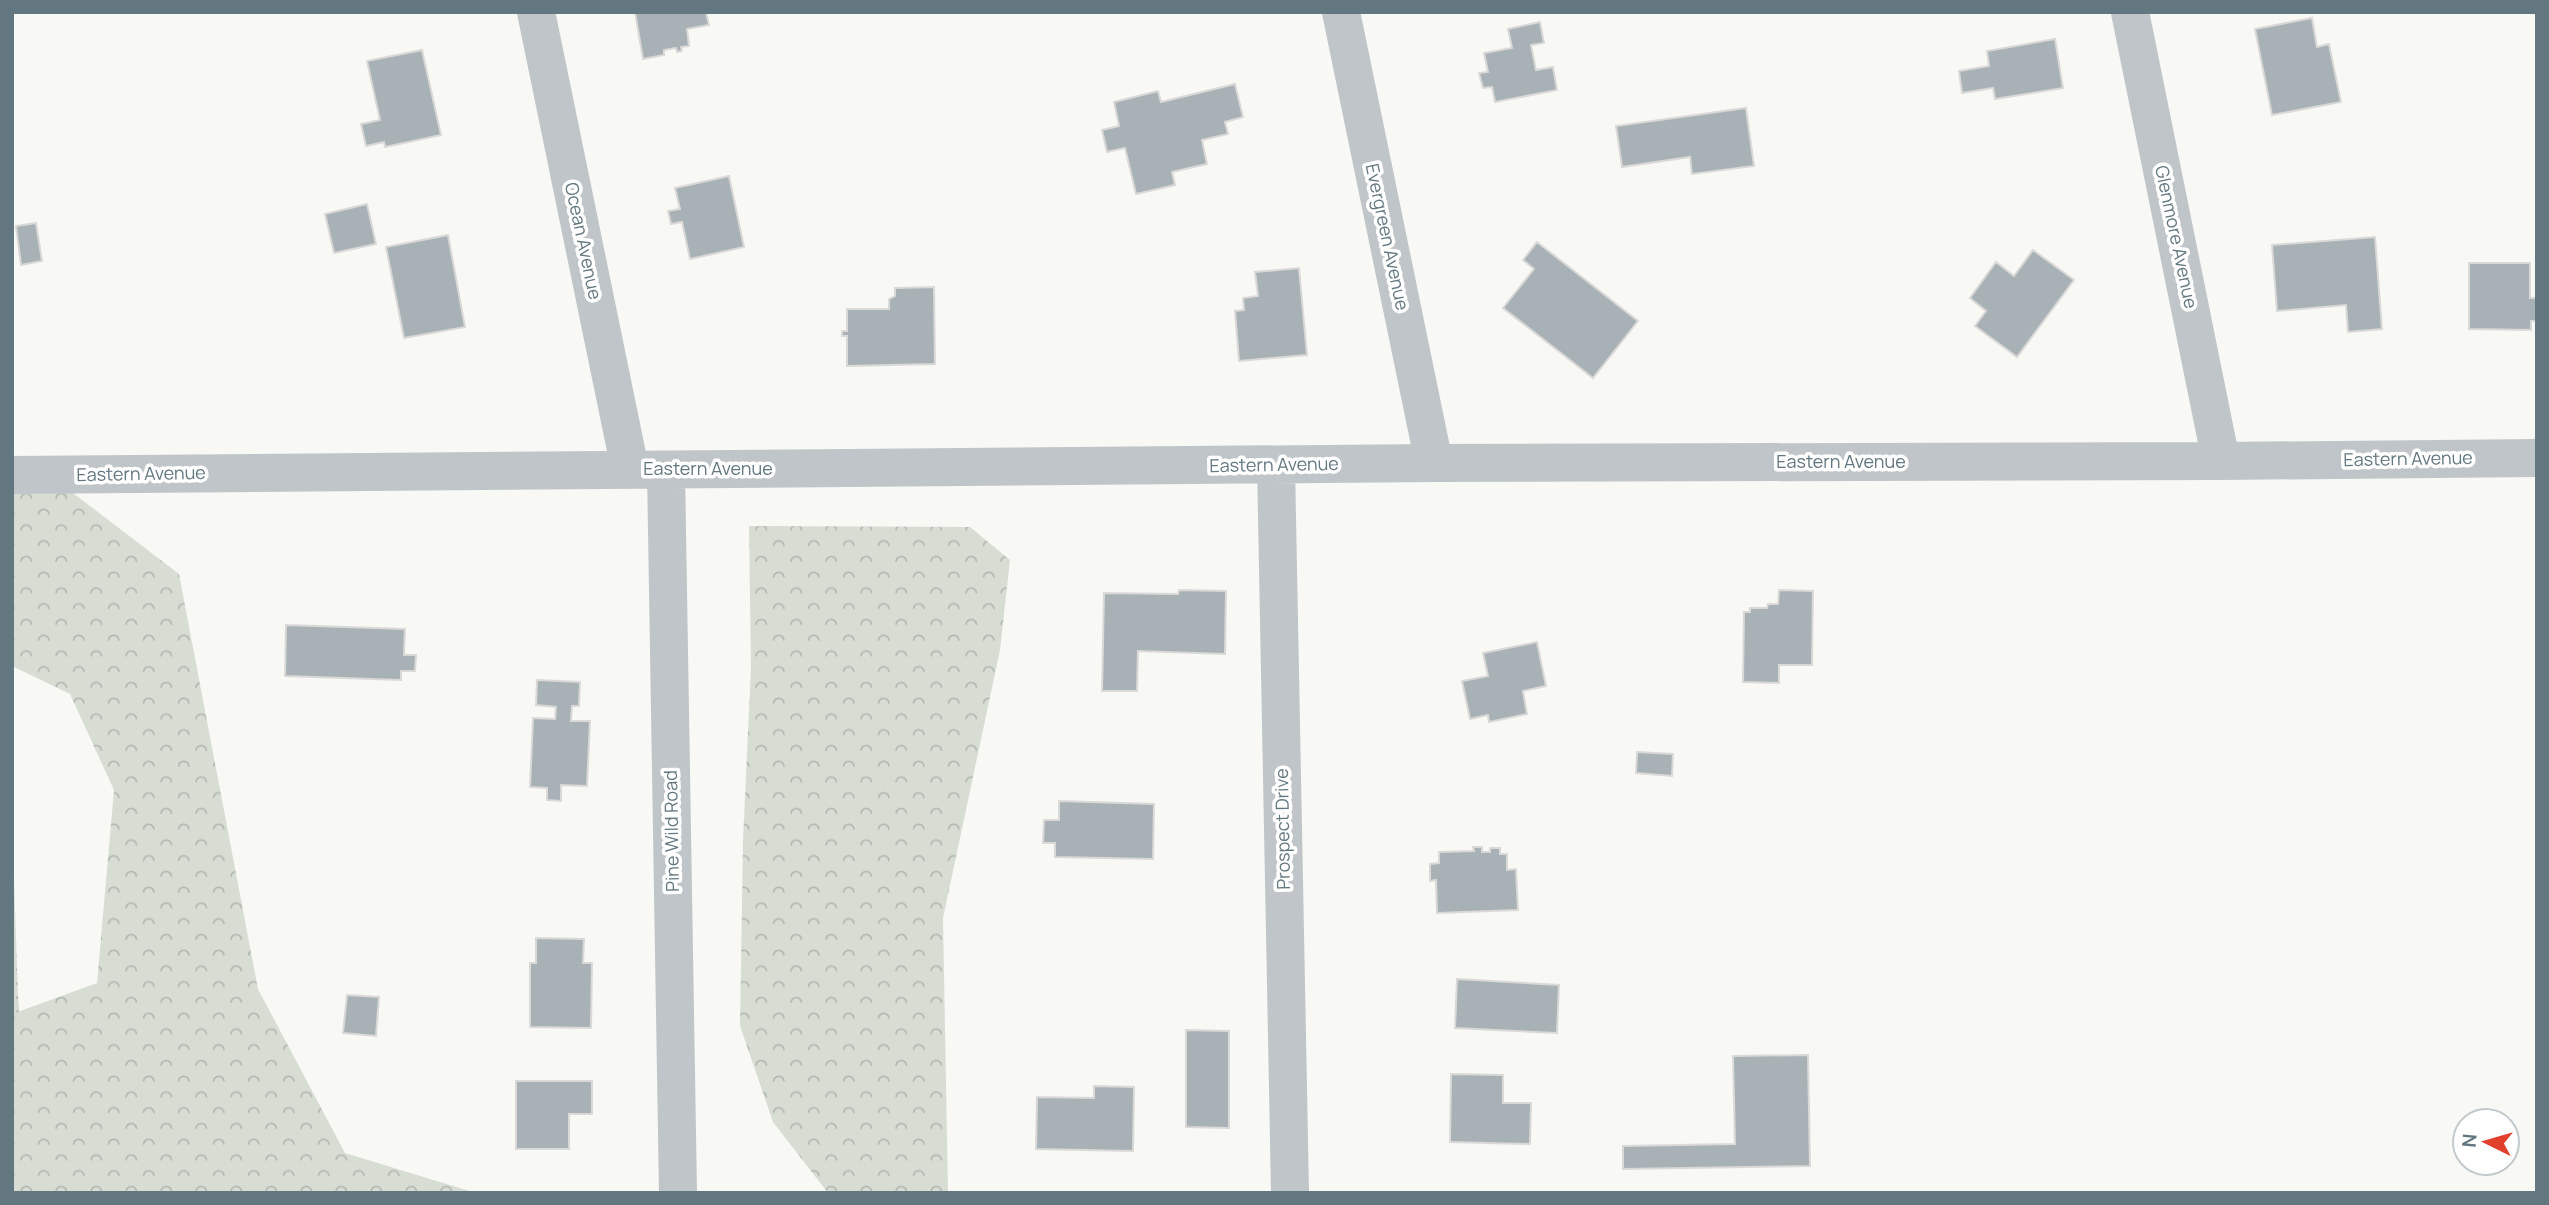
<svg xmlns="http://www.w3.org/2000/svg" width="2549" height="1205" font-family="Manrope,sans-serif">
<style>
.grass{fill:url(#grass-dots)}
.forest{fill:url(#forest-crowns)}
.building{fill:#a8b2b6;stroke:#dad9d7;stroke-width:2}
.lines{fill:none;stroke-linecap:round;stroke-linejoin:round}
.minor{stroke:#bfc5c8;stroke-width:38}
.labels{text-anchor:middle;stroke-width:7;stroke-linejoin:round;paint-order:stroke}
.street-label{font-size:18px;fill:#637780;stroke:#fff}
</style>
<defs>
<pattern id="grass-dots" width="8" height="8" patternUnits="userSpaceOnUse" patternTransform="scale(1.75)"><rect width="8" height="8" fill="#d8ddd4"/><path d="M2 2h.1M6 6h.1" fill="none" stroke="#b3b8b1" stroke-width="1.8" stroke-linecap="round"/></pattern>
<pattern id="forest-crowns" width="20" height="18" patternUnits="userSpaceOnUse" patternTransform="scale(1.75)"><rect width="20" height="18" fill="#d8ddd4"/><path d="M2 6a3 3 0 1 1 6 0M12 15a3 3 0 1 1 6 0" fill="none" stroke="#b3b8b1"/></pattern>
</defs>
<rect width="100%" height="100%" fill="#f8f8f5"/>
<path class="grass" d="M12,820L18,996L34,1193H12Z"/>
<path class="forest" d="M73,493L179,574L258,989L345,1153L476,1193H12V1014L97,983L114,790L70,694L12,666V494Z
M749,526L970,527L1010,560L1000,650L943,918L948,1193H828L773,1122L740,1026L743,840L751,668Z"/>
<path class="building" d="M635,12H706L709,25L687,29L689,46L681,47L682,51L677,52L676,48L664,50V55L643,59Z
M2312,18L2317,47L2329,44L2341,102L2272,115L2255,29Z
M1540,22L1544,43L1531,45L1536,70L1553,67L1557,90L1495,102L1492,87L1483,88L1479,73L1488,72L1484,53L1512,48L1508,29Z
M2055,39L2063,88L1995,99L1993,88L1962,93L1959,71L1989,66L1987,51Z
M422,50L441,135L385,147L384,142L366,146L361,124L380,120L367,61Z
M1235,84L1243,117L1225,122L1228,134L1202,140L1207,164L1172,172L1175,185L1136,194L1125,148L1107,152L1102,130L1119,126L1114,102L1158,91L1161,102Z
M1746,108L1754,166L1692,174L1690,157L1622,167L1616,126Z
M729,176L744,247L690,259L682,222L671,224L668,211L680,209L675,188Z
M367,204L376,244L334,253L325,214Z
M36,223L42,261L21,265L16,226Z
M448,235L465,327L404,338L386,247Z
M2375,237L2382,329L2348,332L2346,305L2277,311L2272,245Z
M1537,242L1638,321L1593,378L1503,308L1534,269L1523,260Z
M2033,250L2074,280L2017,357L1975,326L1986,311L1970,298L1996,262L2014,276Z
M2469,263H2530V298H2537V321H2531V330L2469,329Z
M1299,268L1307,355L1239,361L1235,311L1244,310L1243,298L1258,296L1255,272Z
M934,287L935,364L847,366V336H842V331H847V309H889V299L895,296V288Z
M1179,590L1226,591L1225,654L1138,651L1137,691H1102L1104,593L1178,594Z
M1779,590L1813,591L1812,665H1779V683L1743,682L1744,612H1750V608H1767L1768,604H1778Z
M286,625L405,629L404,655H416L415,671H401V680L285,676Z
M1537,642L1546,686L1523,691L1527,714L1489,722L1488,715L1470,719L1462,681L1488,676L1483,653Z
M537,680L580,682L579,706H572L571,721H590L587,786L561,785V801L547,800V788L530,787L533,718L555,719L556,707L536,705Z
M1637,752L1673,754L1672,776L1636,773Z
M1059,801L1154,804L1153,859L1055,857V843H1043L1044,820H1059Z
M1473,847H1482V852H1490V848H1500V854H1507V870L1516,869L1518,910L1437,913L1436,880L1430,881V864L1439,863V852L1474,851Z
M536,938L584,939L583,963H592L591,1028L530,1027V963H536Z
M1457,979L1559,985L1557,1033L1455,1028Z
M347,995L379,997L376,1036L343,1033Z
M1186,1030L1229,1031V1128L1186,1127Z
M1808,1055L1810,1166L1623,1169V1146L1735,1144L1733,1056Z
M1451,1074L1503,1075V1103H1531L1530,1144L1450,1142Z
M516,1081H592V1114H569V1149H516Z
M1094,1086L1134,1087L1133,1151L1036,1149L1037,1097L1094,1098Z"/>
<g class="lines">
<path class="minor" d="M536,12L630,469
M1341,12L1434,463
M2130,12L2221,461
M1276,465L1290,1193
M666,470L678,1193
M12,475L1434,463L2221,461L2537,458"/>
</g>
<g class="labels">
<g class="street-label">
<text transform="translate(1387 237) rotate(78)" y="6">Evergreen Avenue</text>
<text transform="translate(2176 237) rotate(78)" y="6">Glenmore Avenue</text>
<text transform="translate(583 241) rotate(78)" y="6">Ocean Avenue</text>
<text transform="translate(2408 459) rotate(-1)" y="6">Eastern Avenue</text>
<text x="1841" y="468">Eastern Avenue</text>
<text transform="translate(1274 465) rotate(-1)" y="6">Eastern Avenue</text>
<text x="708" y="475">Eastern Avenue</text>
<text transform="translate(141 474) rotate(-1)" y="6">Eastern Avenue</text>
<text transform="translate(1283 829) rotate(-91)" y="6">Prospect Drive</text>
<text transform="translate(672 831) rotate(-91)" y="6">Pine Wild Road</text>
</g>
</g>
<rect width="2549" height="1205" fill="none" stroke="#637780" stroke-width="28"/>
<g transform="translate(2486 1142) rotate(275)"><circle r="33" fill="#ffffff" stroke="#c1c9cc" stroke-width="2"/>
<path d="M0-5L12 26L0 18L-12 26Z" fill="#e1402c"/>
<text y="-10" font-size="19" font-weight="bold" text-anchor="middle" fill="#637780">N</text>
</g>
</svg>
